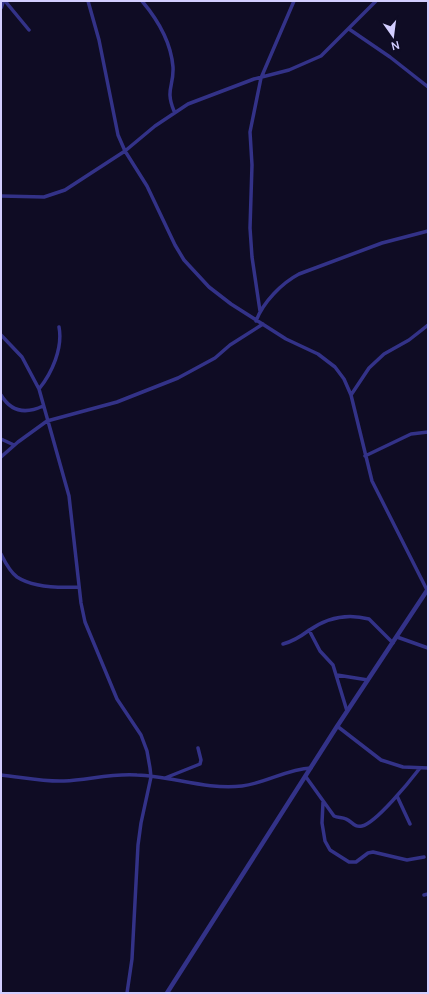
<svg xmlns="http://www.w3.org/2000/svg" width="429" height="994" font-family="Manrope,sans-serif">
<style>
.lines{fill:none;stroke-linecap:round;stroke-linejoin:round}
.minor{stroke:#333288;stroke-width:3.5}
.tertiary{stroke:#333288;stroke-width:4.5}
</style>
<rect width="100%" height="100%" fill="#0f0c24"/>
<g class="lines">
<path class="minor" d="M5,1L29,30
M88,1L99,40L118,135L125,151L147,186L175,245L184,260L209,287L231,304L286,339L318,354L335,367L344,379L351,395L372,481L427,590
M142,1C158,20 171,41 173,67C174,87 165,89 174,111
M349,29L390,57L428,87
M1,196L44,197L65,190L125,151L155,126L188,104L254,79L289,70L321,56L376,1
M260,311L252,257L250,228L252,165L250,132L261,78L294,1
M256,321C263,302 282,283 299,274L382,243L428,231
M1,335L22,357L39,389L69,496L81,603L85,622L117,699L141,735L147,751L150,768L151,777L141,823L138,845L132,959L127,993
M39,389C52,373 63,348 59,327
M1,395C11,412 26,414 43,406
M351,395L369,368L384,354L409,340L428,325
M1,439L14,445
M365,456L411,434L428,432
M1,457L18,442L47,421L117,402L178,378L215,358L230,345L263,324
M1,554C5,562 9,571 17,577C34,588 60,588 79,587
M309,630L320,651L333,665L347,711
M397,637L428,648
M283,644C294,641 300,637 308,631C326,618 347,613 369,619L393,643
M337,675L368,680
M337,726L381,760L403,767L428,768
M1,775C21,777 44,782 64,781C88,780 112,773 137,775C172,776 205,790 242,786C266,783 287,769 311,768
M306,777L334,816C338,818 342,817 346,819C352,821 354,828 362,826C376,823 410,781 420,768
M165,778L200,764L201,760L198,748
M397,796L410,824
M323,802L322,823L325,841L330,850L349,862H356L368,853L373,852L407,860L424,857
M424,895L428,894"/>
<path class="tertiary" d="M1,7L3,1
M167,993L336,728L428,589"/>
</g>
<rect width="429" height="994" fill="none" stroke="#d3ceff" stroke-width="4"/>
<g transform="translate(393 36) rotate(166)" stroke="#0f0c24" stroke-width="3" paint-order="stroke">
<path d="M0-3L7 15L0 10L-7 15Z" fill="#d3ceff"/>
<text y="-6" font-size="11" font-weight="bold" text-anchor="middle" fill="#d3ceff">N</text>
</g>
</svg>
